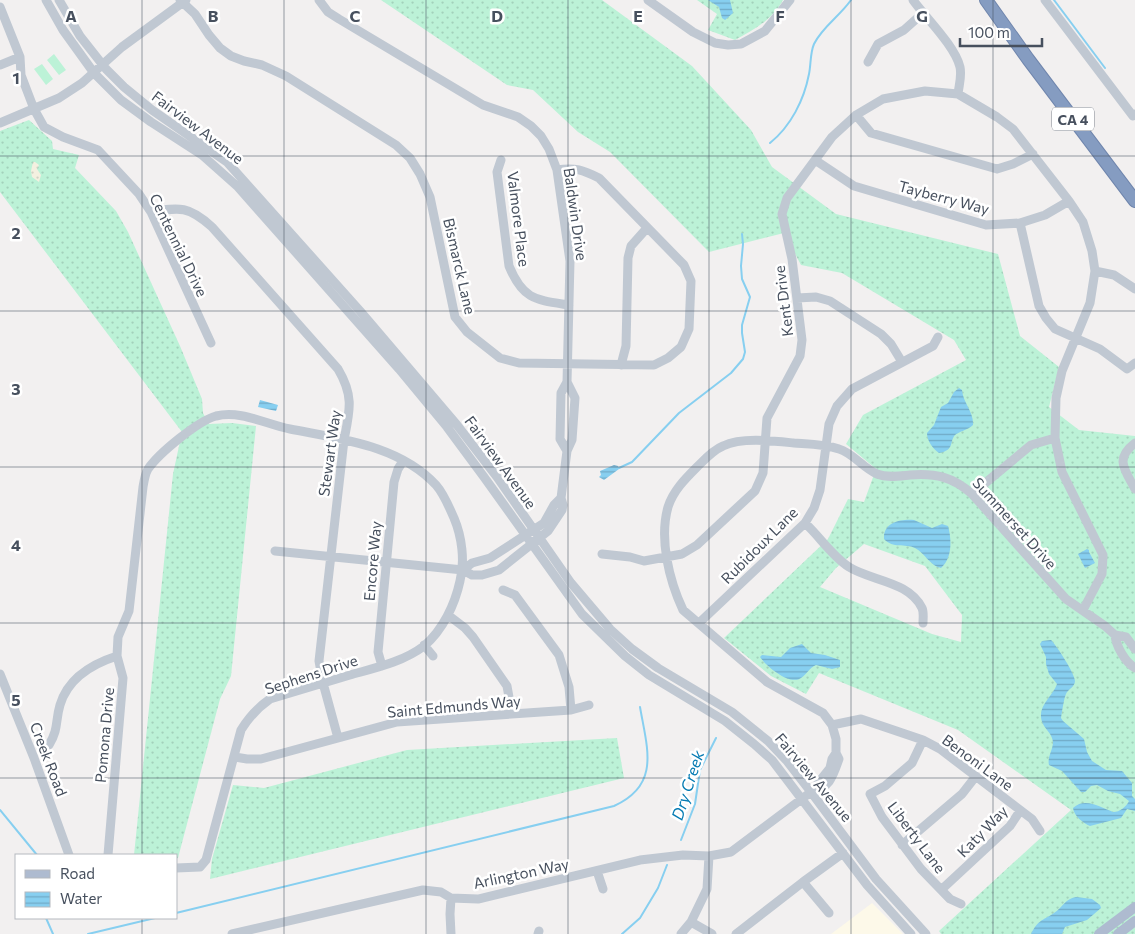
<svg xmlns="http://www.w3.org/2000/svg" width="1135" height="934" viewBox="0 0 1135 934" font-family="Commissioner,sans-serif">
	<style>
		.commercial { fill: #fdf9e9 }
		.grass { fill: url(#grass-dots); fill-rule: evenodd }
		.sand { fill: url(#sand-dots) }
		.garden { fill: #bcf2d7 }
		.water { fill: url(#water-rules) }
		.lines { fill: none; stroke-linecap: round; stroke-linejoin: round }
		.stream { stroke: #87cff0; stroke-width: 2 }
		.highway-casing { stroke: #7086ad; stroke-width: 14 }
		.minor { stroke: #c0c8d2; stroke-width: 9 }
		.major { stroke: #aebbd0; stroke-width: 10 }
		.highway { stroke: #859cc1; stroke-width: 12 }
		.grid { fill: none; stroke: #47505e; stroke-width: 1; stroke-opacity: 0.55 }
		.labels { text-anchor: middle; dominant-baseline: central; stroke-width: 5; stroke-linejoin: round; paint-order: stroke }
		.shield { fill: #fff; stroke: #7e848e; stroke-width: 1 }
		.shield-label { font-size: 14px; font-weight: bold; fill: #47505e }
		.street-label { font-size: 15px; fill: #47505e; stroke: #fff }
		.water-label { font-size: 16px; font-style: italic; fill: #057bb3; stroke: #fff }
		.grid-label { font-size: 16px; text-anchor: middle; font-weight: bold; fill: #47505e; stroke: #fff; stroke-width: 5; stroke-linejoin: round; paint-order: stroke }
	</style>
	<defs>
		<pattern id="grass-dots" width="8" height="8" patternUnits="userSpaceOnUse" patternTransform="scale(1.25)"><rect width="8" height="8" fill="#bcf2d7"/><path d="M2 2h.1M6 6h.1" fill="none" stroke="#a3d1bb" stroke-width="1.8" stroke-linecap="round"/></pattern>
		<pattern id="sand-dots" width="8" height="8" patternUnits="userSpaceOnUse" patternTransform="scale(1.25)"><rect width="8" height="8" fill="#f4f0e0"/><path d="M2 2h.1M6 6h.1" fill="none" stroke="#d3d0c3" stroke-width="1.8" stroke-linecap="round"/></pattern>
		<pattern id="water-rules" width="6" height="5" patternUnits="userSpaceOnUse" patternTransform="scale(1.25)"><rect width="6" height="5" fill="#87cff0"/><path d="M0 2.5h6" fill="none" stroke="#70aac6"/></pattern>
	</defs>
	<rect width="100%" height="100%" fill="#f2f0f0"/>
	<path class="commercial" d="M872 903 903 934H831Z"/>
	<path class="grass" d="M381 0H602L692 66 751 130 772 167 836 214 998 254 1020 336 1059 367 1049 407 1079 430 1135 436V934H941L939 931 1071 810 958 730 819 673 806 694 771 676 724 638 828 539 848 499 864 502 876 469 846 444 863 415 966 360 954 340 842 273 801 265 784 233 709 252 610 152 578 132 533 90 507 85ZM864 544 925 566 962 615 961 642 932 634 820 587 836 568Z
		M697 0H783C773 19 754 30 735 40L708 30 717 14Z
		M29 120 52 141 53 149 79 155 75 168 116 211 128 232 180 346 202 399 203 413 209 424 232 423 256 426 231 676 220 699 178 858 176 859V855H134L173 474 182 432 0 192V131Z
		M617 738 624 778 210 879 212 859 233 785 264 788 407 750Z"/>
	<path class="sand" d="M33 162H35L39 165 37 169 41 175 39 182 32 177 31 171Z"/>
	<path class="garden" d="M54 54 66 70 59 75 47 60Z
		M42 64 53 79 46 85 34 69Z"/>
	<path class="water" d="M708 0H730L733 13 725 20 722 18 719 7Z
		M959 388 962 390C963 403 974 412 973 425 968 430 958 432 955 435 949 442 955 450 939 453 933 449 927 441 927 433L934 425 941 407 948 403 954 392Z
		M260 400 278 405 276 411 258 407Z
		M614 465 618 466 619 469 604 480 599 477 601 475 600 471Z
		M914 520 932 528 942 524 948 526C952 540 952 559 941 568 930 566 925 553 915 548 905 543 893 549 884 539 883 522 901 519 914 520Z
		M1087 549 1089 550V552L1095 563 1085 568 1078 554Z
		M1051 640C1057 646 1075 674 1075 681 1075 687 1068 689 1066 694 1064 698 1062 712 1061 718L1063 721 1084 739 1087 752 1092 761 1106 770 1122 771 1132 783V796L1135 799V811L1127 809 1121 818 1090 826C1083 823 1074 816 1073 808 1085 797 1100 807 1113 812 1120 812 1126 807 1129 801L1120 794 1108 791 1097 785 1091 786 1085 792H1081L1062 771 1049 765C1047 757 1053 750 1053 742 1052 734 1046 730 1043 724 1035 707 1052 698 1057 684L1049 674 1046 664V657L1040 644 1042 641Z
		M802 644 811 653 825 655 840 660V667L832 669 816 665C809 668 807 674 801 678 790 686 766 666 760 657L762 655 781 657 790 648Z
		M1076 897 1092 899 1100 905 1101 908 1087 920 1065 927 1062 934H1031C1038 920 1042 921 1054 913 1063 907 1065 899 1076 897Z"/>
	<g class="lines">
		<path class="stream" d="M1054 0 1105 68
			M770 143C791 126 804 100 809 74 811 65 810 53 814 44 822 27 840 16 851 0
			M619 468 632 462 679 413 731 373 743 359 745 352 742 333V325L750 297 742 279 741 266 743 244 742 234
			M0 810 37 855
			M681 840 695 804 700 770 716 738
			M176 913 614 806C661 785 647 748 640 707
			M46 918 53 934
			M88 934 155 918
			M622 934 640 918 658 888 667 865"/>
		<defs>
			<path id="highway" d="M986 0 1028 59 1135 201"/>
		</defs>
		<use href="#highway" class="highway-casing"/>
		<path class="minor" d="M46 0 63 30 94 73 121 100 151 122 202 155 238 187 399 369 447 427 484 477 582 614 625 656 649 675 725 721 754 744 772 760 867 885 911 934
			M59 0 80 36 106 69 124 87 152 110 227 162 360 311 457 425 497 477 571 583 610 629 632 649 658 668 732 712 768 741 787 761 811 792 876 879 926 934
			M180 0 195 14 209 35 220 48 231 56 244 61 262 65 286 76 396 145 410 158 420 174 430 197 455 317 467 332 500 358 519 363 654 365 668 358 681 347 689 329 691 281 684 265 599 178C583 170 575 167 557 170
			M648 0 693 32 715 43 728 45 741 44 765 31 790 0
			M913 0C926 18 955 46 960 67 962 76 959 85 958 94
			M1045 0 1133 116 1135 114
			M0 7 20 57 21 75 34 109 44 127 63 137 98 150 139 194 151 212 211 343
			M868 62 878 44 904 30 923 13
			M0 65 20 57
			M856 115 871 133 997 169 1013 164 1033 154
			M0 123 59 98 82 83 122 47 186 0
			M501 160 497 172 509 266C523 300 536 300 569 305
			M815 160 854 186 986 225 1020 223 1045 215 1069 201
			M151 212C180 207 189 206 212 227L338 369C354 396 350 410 344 440L319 661 323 683 338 738
			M1020 223 1039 306 1046 318 1055 329 1100 349 1127 369 1135 363
			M1095 271 1114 275 1135 289
			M797 298 816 297 830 301 881 334 891 344 902 362
			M621 365 626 346 628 258 631 246 647 228
			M1135 443C1114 459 1125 470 1135 489
			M567 451 560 439 561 393 567 382
			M972 494 1031 445 1055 438
			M805 523C820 537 832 556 849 567 871 581 909 581 922 608 924 612 923 618 923 623
			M275 551 463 570 472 575H482L499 570 548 531 562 510 563 505 561 498 567 451 572 440 575 398 567 382 570 261 557 170 549 149 541 136 531 126 518 117 483 105 339 19 328 12 319 0
			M602 554 630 557 644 561 682 554 697 545 755 491 763 473 767 418 800 356 802 340 792 259 782 214 787 198 832 137 856 115 883 99 925 91 958 94 997 117 1013 129 1069 201 1083 222 1092 251 1095 271 1090 303 1062 371 1056 398 1055 438 1062 472 1103 555 1102 574 1083 610
			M463 570 472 563 490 558 544 523 554 505 561 498
			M503 590 515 595 559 655 569 687 571 710
			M448 615 465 628 473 637 507 686 512 714
			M699 623 805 523 814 508 820 490 829 424 837 406 852 389 933 346 938 337
			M1115 635C1116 646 1125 662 1135 668
			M424 645 433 656
			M382 666 378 652 394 482 398 469 403 461
			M0 674 34 758 69 855
			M832 725 861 719 923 740 940 749 1032 819 1040 831
			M923 740 912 763 885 786 870 794 882 817 921 869 950 899 961 904
			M49 745C59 728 55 722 60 705 68 678 92 664 117 656
			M235 757 247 759H261L397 722 571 710 589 705
			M811 792C830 788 833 776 839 759L836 753V739L832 725 823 713 767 682 683 610C669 580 659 539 668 507 673 491 685 479 697 467 704 460 713 450 723 446 742 437 774 441 794 443 809 444 825 444 839 449 853 453 863 468 877 474 887 478 899 476 910 475 936 473 953 477 972 494L1066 599 1105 626 1115 635 1126 637 1135 649
			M902 845 962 794 976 776
			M108 855 123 678 117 656 118 637 129 611 143 487C144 481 145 474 148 469 159 453 198 421 216 416 241 410 265 424 290 429 340 439 399 445 436 485 444 494 449 507 454 518 462 537 465 561 460 581 455 604 443 630 424 646 403 662 375 668 350 675 324 683 297 691 270 699 257 708 249 717 241 730L206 860 200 867 176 868
			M597 871 603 889
			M803 882 829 913
			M941 890 1010 826 1020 811
			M451 898 450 914 451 934
			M691 922 712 934
			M232 934 423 890 441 892 451 898 478 899 640 860 683 855 709 856 731 852 811 792 830 768 832 759 836 753
			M538 934 539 931
			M681 934 691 922 707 889 709 856
			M736 934 803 882 843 853"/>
		<path class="major" d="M1099 934 1135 907
			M1118 934 1135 921"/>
		<use href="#highway" class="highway"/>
	</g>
	<path class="grid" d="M142 0V855M284 0V934M426 0V934M568 0V934M709 0V934M851 0V934M993 0V934M0 156H1135M0 311H1135M0 467H1135M0 623H1135M0 778H1135M142 918V934"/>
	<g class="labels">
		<rect class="shield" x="1052" y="107.5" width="42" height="23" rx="4"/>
		<g class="shield-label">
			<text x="1073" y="119">CA 4</text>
		</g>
		<g class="street-label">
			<text transform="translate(198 127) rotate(37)">Fairview Avenue</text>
			<text transform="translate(944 197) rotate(15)">Tayberry Way</text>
			<text transform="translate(576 214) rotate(82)">Baldwin Drive</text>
			<text transform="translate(519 219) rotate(83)">Valmore Place</text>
			<text transform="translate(179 245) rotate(64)">Centennial Drive</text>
			<text transform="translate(460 266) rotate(77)">Bismarck Lane</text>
			<text transform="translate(783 301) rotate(-97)">Kent Drive</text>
			<text transform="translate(329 453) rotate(-82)">Stewart Way</text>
			<text transform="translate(501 462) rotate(54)">Fairview Avenue</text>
			<text transform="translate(1015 523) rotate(48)">Summerset Drive</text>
			<text transform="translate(759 545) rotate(-45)">Rubidoux Lane</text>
			<text transform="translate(372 561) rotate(-85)">Encore Way</text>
			<text transform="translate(311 674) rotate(-18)">Sephens Drive</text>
			<text transform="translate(454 706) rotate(-5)">Saint Edmunds Way</text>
			<text transform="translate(104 735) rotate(-85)">Pomona Drive</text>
			<text transform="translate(49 759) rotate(69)">Creek Road</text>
			<text transform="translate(978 762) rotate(36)">Benoni Lane</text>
			<text transform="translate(814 777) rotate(50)">Fairview Avenue</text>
			<text transform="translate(982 831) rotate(-46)">Katy Way</text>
			<text transform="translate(917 837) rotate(53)">Liberty Lane</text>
			<text transform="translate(521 873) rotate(-12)">Arlington Way</text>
		</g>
		<g class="water-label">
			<text transform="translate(687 785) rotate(-72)">Dry Creek</text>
		</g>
	</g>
	<g class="grid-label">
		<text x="71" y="22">A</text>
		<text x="213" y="22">B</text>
		<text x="355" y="22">C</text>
		<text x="497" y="22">D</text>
		<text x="638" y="22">E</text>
		<text x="780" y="22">F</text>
		<text x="922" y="22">G</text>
		<text x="16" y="84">1</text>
		<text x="16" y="239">2</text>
		<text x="16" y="395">3</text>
		<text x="16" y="551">4</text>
		<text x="16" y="706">5</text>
	</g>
	<rect x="15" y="854" width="162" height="65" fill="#ffffff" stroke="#b5b9bf"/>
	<rect x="25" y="870" width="25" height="8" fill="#aebbd0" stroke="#b5b9bf"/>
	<text x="60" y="879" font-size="15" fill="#47505e">Road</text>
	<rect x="25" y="892" width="25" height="15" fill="url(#water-rules)" stroke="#b5b9bf"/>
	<text x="60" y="904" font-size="15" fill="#47505e">Water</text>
	<path d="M960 38v8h82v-8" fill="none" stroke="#47505e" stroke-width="2.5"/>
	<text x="968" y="38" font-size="15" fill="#47505e" stroke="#ffffff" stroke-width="4" paint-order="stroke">100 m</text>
</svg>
